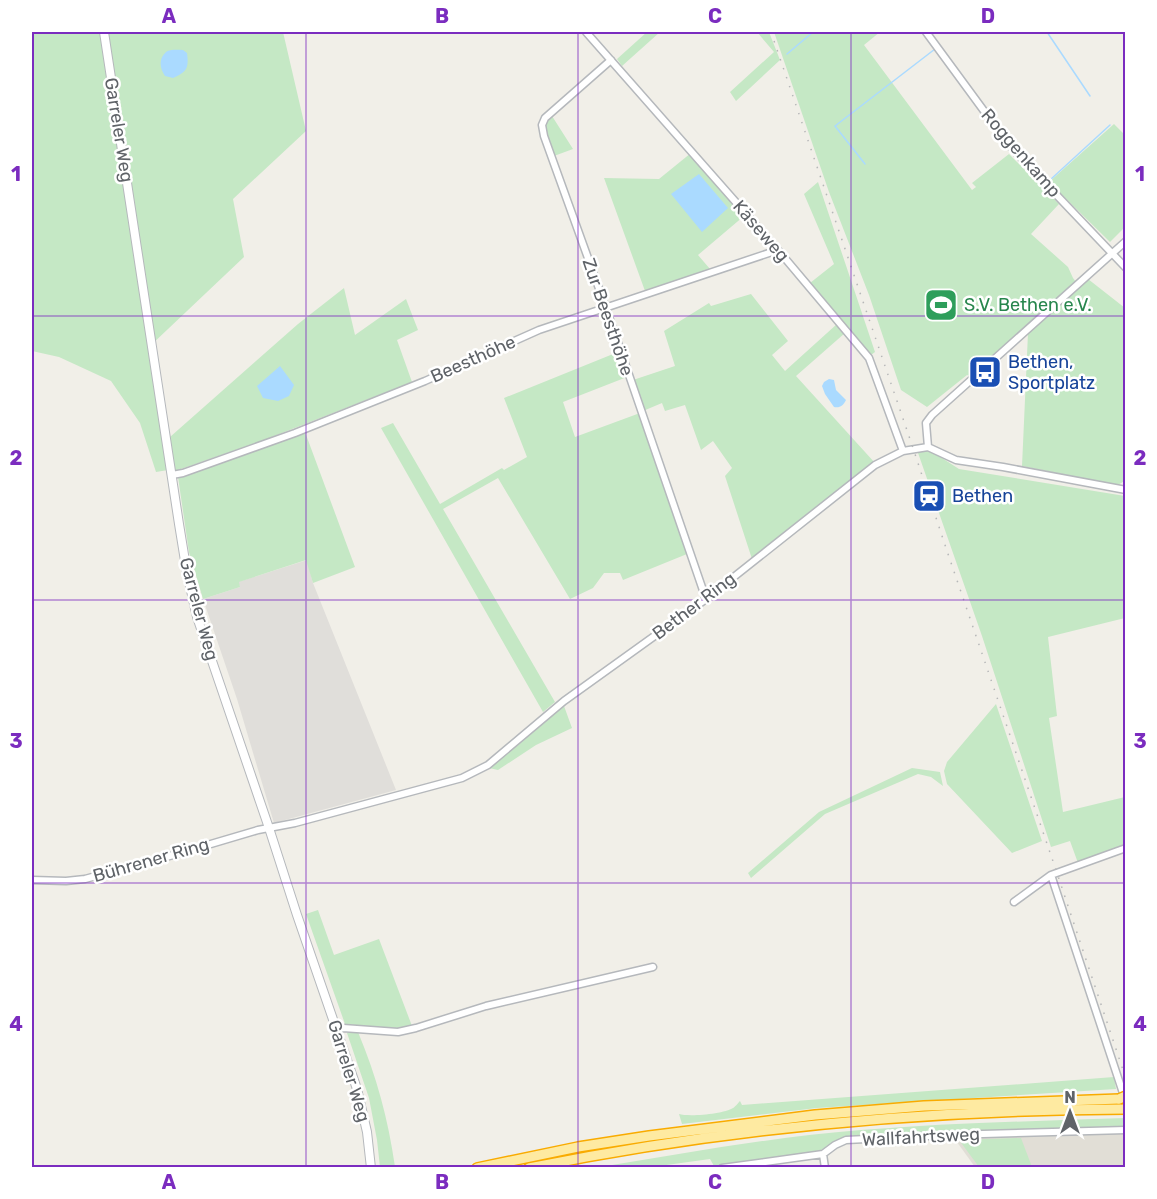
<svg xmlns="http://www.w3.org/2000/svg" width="1157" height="1199" viewBox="0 0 1157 1199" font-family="Rubik,sans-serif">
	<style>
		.industrial { fill: #e0deda }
		.education { fill: #e1ded6 }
		.green { fill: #c5e8c5 }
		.water { fill: #aadaff }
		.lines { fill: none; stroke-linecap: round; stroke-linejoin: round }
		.stream { stroke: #aadaff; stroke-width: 1.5 }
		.minor-casing { stroke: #b5b8bc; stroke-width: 9 }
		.tertiary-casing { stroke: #b5b8bc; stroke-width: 10 }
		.trunk-casing { stroke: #f9ab00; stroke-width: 12 }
		.minor { stroke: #fff; stroke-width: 6 }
		.tertiary { stroke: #fff; stroke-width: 8 }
		.trunk { stroke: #feeaa1; stroke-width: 9 }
		.rail { stroke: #b6b7b8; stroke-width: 1.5; stroke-dasharray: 1.5 8; stroke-linecap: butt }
		.trunk-bridge-casing { stroke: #f9ab00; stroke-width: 12; stroke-linecap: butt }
		.trunk-bridge { stroke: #feeaa1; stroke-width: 9 }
		.grid { fill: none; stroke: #7b2cbf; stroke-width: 1.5; stroke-opacity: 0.55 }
		.labels { text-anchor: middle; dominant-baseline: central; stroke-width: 5; stroke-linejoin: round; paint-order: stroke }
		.street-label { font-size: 18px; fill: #5f6368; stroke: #fff }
		.leisure-label { font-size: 18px; fill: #27864d; stroke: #fff; text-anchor: start }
		.transit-label { font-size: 18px; fill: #164399; stroke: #fff; text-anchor: start }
		.neatline { fill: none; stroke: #7b2cbf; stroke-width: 2 }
		.grid-label { font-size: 20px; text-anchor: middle; font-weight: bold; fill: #7b2cbf }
	</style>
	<rect width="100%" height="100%" fill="#f1efe8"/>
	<path class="industrial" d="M307 560 313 583 396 790 274 823 237 699 203 599 240 587 238 582Z"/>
	<path class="education" d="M1125 1132V1167H975L954 1138Z"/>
	<path class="green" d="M32 32H283L306 131 233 199 244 257 149 347 168 470 156 472 140 423 111 381 59 357 32 351Z
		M647 32H660L622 66 617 59Z
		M757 32H769L780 60 736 101 730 92 774 52Z
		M774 32H880L864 45 972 190 976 187 972 183 1009 154 1059 204 1031 234 1068 267 1073 278 1076 282 970 376 967 375 927 407 901 390 869 295 829 192Z
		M552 116 573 149 554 156 545 125Z
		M1114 124 1125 135 1126 226 1110 242 1049 182Z
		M691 153 744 216 698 255 710 269 645 291 604 178 659 179Z
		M818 182 875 352 871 355 810 283 834 264 804 194Z
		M1088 279 1125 308 1126 480 1118 485 1022 466 1028 333Z
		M344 288 355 335 406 299 418 330 397 340 412 382 259 442 175 471 170 437 298 324Z
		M751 294 788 341 772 355 785 371 837 324 845 333 796 376 875 463 752 559 725 476 732 468 713 441 701 450 685 405 665 411 662 403 643 411 633 380 675 366 664 331 709 303 711 306Z
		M618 352 627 377 563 402 575 437 640 413 687 554 623 580 620 573H604L593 588 570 599 498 478 443 509 555 702 543 712 381 428 393 423 440 504 502 468 504 470 527 457 504 398Z
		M305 432 355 567 313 583 306 560 239 582 240 587 203 599 189 552 178 477Z
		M928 449 959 469 1125 496V618L1048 637 1057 716 1049 718 1063 812 1125 797V844L1078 863 1070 841 1051 847 982 636 917 450Z
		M996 704 1042 841 1012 853 947 784 944 771 947 762Z
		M564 706 572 728 536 745 498 770 489 768 517 746Z
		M912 768 940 772 943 786 931 777 918 774 825 814 751 878 748 873 819 812Z
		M318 910 334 955 379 939 412 1026 397 1029 345 1024 306 914Z
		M358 1032C377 1078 388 1118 395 1167H380L377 1140 369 1098 347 1033Z
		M1114 1077 1116 1089 817 1108 682 1124 679 1114C689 1117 724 1114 733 1108 734 1108 739 1102 740 1101L742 1105Z
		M1125 1118V1127L945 1132 840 1139 816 1153 714 1166 710 1159 652 1167 594 1168C682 1154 771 1137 861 1130 949 1123 1037 1121 1125 1118Z
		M1021 1138 1032 1167H979L959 1140Z"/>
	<path class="water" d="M183 50 187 53C189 68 187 72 173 78L165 76C160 69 158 59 166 52 170 49 178 50 183 50Z
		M699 174 728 208 702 232 671 194Z
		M280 366 294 385 289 396 278 401 263 398 257 386Z
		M829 379 834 380 836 390 846 400C843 406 840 408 834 407L825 394 822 386 824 382Z"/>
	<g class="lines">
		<path class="stream" d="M1047 32 1090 96
			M787 54 813 32
			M865 164 835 126 935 49
			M1050 180 1110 125"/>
		<defs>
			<path id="minor" d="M586 32 778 250 869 358 903 451
				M926 32 1009 145 1126 268
				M611 60 545 118 542 125 544 136 606 308 706 599
				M928 447 926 423 932 415 1126 241
				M172 475 183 473 295 433 425 381 539 330 778 250
				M1051 875 1126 1102
				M32 880 66 881 85 879 177 854 258 830 295 823 462 778 488 765 564 701 706 599 875 465 903 451 928 447 956 460 1003 467 1126 490
				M1014 902 1051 875 1126 848
				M337 1029 343 1028 398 1032 416 1028 486 1006 653 967
				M823 1154 825 1168
				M722 1168 823 1154 835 1145 846 1140 948 1135 1126 1130"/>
			<path id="tertiary" d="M104 32 179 524 187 573 197 617 269 828 297 915 357 1089 367 1132 371 1168"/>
			<path id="trunk" d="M477 1168 578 1147 649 1136 815 1115 924 1106 1119 1099
				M529 1168C725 1128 926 1110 1126 1109"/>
		</defs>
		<use href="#minor" class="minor-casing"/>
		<use href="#tertiary" class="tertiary-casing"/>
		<use href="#trunk" class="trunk-casing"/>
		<use href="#minor" class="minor"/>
		<use href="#tertiary" class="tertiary"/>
		<use href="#trunk" class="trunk"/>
		<path class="rail" d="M771 32 913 448 947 551 1057 873 1126 1079"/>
		<defs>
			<path id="trunk-bridge" d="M1119 1099 1126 1096"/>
		</defs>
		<use href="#trunk-bridge" class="trunk-bridge-casing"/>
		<use href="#trunk-bridge" class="trunk-bridge"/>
	</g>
	<path class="grid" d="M306 32V1168M578 32V1168M851 32V1168M32 316H1126M32 600H1126M32 883H1126"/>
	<defs>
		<symbol id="stadium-square" viewBox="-11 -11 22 22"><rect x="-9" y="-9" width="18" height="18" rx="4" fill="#2e9e5b" stroke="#fff"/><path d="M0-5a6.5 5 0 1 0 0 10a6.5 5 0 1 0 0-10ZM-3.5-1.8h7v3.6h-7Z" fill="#fff"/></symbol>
		<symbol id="bus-square" viewBox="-11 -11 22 22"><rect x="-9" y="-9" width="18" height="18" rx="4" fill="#1a4fb4" stroke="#fff"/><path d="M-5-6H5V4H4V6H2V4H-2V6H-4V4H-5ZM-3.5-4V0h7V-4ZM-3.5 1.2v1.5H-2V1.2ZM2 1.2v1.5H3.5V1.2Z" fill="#fff"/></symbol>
		<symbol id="station-square" viewBox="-11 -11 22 22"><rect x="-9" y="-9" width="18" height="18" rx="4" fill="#1a4fb4" stroke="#fff"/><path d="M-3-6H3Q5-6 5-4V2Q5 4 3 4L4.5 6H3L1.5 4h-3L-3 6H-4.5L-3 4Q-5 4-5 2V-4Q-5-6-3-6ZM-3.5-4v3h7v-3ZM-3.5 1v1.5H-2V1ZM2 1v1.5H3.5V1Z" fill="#fff"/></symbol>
	</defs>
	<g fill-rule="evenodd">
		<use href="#stadium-square" x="922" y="286" width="38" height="38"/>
		<use href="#bus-square" x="966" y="353" width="38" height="38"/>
		<use href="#station-square" x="910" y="477" width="38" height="38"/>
	</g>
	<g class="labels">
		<g class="street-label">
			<text transform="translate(119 130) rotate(81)">Garreler Weg</text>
			<text transform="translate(1021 153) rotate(49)">Roggenkamp</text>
			<text transform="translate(761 231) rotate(49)">Käseweg</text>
			<text transform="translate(608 317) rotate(71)">Zur Beesthöhe</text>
			<text transform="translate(473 359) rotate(-24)">Beesthöhe</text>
			<text transform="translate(694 606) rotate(-37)">Bether Ring</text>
			<text transform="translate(199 609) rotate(75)">Garreler Weg</text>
			<text transform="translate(151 860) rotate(-16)">Bührener Ring</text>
			<text transform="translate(349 1071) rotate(73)">Garreler Weg</text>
			<text transform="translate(921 1137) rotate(-3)">Wallfahrtsweg</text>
		</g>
		<g class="leisure-label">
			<text x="964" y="305">S.V. Bethen e.V.</text>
		</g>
		<g class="transit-label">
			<text x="1008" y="362">Bethen,<tspan x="1008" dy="21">Sportplatz</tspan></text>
			<text x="952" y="496">Bethen</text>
		</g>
	</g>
	<rect width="1157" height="1199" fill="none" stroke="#ffffff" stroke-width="66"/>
	<g transform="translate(1070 1112)" stroke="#ffffff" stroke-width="4.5" paint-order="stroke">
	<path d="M0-4.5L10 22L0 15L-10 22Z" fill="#5f6368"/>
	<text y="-9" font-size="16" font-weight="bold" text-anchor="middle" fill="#5f6368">N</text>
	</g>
	<rect x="33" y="33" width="1091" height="1133" class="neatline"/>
	<g class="grid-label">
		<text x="169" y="23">A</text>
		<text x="442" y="23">B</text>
		<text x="715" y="23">C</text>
		<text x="988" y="23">D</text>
		<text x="16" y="181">1</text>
		<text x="1140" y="181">1</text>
		<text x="16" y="465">2</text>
		<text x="1140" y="465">2</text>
		<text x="16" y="748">3</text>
		<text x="1140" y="748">3</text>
		<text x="16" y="1031">4</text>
		<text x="1140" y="1031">4</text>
		<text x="169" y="1189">A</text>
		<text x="442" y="1189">B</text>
		<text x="715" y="1189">C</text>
		<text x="988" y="1189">D</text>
	</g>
</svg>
